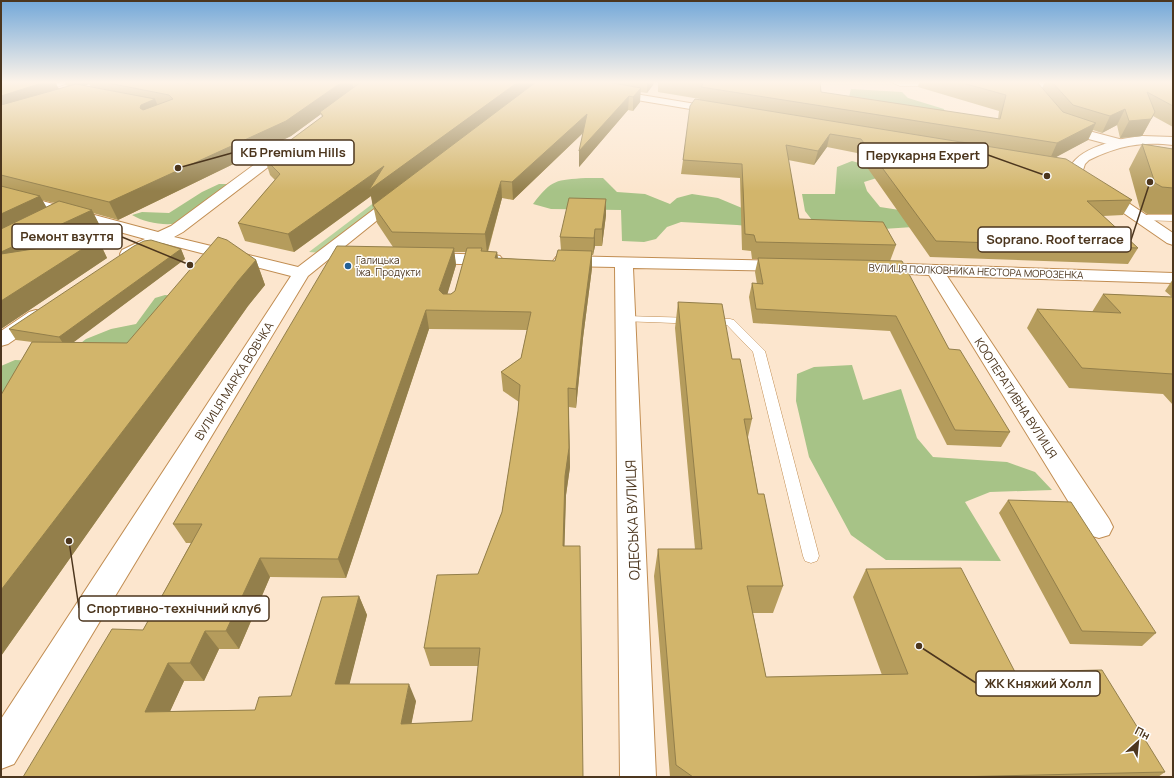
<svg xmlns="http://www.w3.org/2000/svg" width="1174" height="778" viewBox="0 0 1174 778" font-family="Manrope,sans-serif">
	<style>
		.green { fill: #b9d29d }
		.forest { fill: #a7c387 }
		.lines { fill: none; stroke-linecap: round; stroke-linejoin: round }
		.lane-casing { stroke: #c18d52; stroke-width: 1 }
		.street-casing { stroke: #c18d52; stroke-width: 2 }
		.secondary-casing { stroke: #c18d52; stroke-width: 2 }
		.lane { fill: #fff; fill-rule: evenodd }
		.street { fill: #fff; fill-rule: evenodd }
		.secondary { fill: #fff; fill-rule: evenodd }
		.wall { fill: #b59c5c; fill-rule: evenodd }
		.shaded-wall { fill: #937f4b }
		.building { fill: #d2b56b; stroke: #937f4b; fill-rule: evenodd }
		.poi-dot { fill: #226096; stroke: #fff; stroke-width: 1.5 }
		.labels { text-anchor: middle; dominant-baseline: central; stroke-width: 3; stroke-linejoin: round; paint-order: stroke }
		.far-poi-label { font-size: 10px; fill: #4c361e; stroke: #fff; text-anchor: start }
		.far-street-label { font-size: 10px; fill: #4c361e; stroke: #fff }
		.street-label { font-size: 12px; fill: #4c361e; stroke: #fff }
		.near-street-label { font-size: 14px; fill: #4c361e; stroke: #fff }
		.leader { fill: none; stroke: #4c361e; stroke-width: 1.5 }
		.callout-dot { fill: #4c361e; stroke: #fff; stroke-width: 1.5 }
		.callout { fill: #fff; stroke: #4c361e; stroke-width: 1.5 }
		.callout-label { font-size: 13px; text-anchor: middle; font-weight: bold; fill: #4c361e }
	</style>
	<rect width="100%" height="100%" fill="#fce6ce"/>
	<path class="green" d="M529 85 322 253 309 252Z"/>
	<path class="forest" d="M851 89 902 92 908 98 944 109 946 119 847 105Z
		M852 161 873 167 880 177 864 182 867 191 880 207 919 213 913 227 883 229 815 224 805 211 802 194H835L837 167Z
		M586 178H603L617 192 645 194 670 204 677 198 692 194 718 198 742 208 813 232 737 225 681 222 667 227 656 239 644 242 622 241 621 210 551 209 533 204C552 179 556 180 586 178Z
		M219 184H228C221 190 186 221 180 223 165 226 145 223 132 215L142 212 169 213 202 192Z
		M165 295 185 297 188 303 1 429V366L15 360 39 361 68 353 86 339 111 329 136 324 155 298Z
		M852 365 863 400 901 389 917 438 933 457 1007 462 1035 472 1052 490 990 492 965 502 1001 561 886 560 851 535 809 457 796 401 797 374 814 367Z"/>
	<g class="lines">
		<defs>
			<path id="lane" d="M60 82H71L52 89 49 87Z
				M891 82H936L938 84 935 86H900Z
				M1140 215H1173V221L1137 220 1135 218 1137 216Z
				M625 316 730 319 734 320 765 351 819 556 817 561 811 563 805 561 803 556 753 352 727 325 621 321 619 319 621 317Z"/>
			<path id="street" d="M1040 82H1053L1038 92 1065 122 1085 130 1123 140 1125 143 1123 146 1119 147 1077 136 1057 128 1027 91Z
				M289 141 293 142 295 145 293 148 183 232 174 237 298 267 394 194 399 193 404 194 406 197 308 276 14 764 1 769V719L291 276 162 243C150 249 135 261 122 258L120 254 122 250 145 239 1 199V190L158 232 171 226 285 142Z
				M426 253 494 255 500 256 503 260 500 264 494 265 426 263 420 262 418 258 420 254Z
				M562 256 786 261 792 262 795 266 792 270 786 271 633 268 656 777H620L615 267 562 266 556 265 553 261 556 257Z
				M876 263 1173 273V283L947 276 1109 519 1113 527 1109 535 1099 538 1089 535 929 275 870 272 867 268 870 264Z
				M36 310 43 312 46 316 43 320 8 344 1 346V331L29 312Z"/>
			<path id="secondary" d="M611 90 720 108 724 109 726 111 724 113 720 114 607 95 606 93Z
				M1142 136 1173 137V145C1142 141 1117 146 1089 160L1085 164 1083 170 1090 177 1173 233V245L1167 243 1080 183 1069 171C1074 148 1121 138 1142 136Z"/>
		</defs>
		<use href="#lane" class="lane-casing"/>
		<use href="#street" class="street-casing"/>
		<use href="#secondary" class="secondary-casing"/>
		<use href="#lane" class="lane"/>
		<use href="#street" class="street"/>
		<use href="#secondary" class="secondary"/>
	</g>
	<path class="wall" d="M1 82H55L59 89 68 86 66 85 65 82H654L653 85 647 93 640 92V102L633 111 628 110 579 167 583 133 513 200 502 198 488 252H497L498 258 555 261 561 250 560 237 606 199V215L602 246H595L593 255H592V268L583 338 576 408 569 407 570 467 566 495 564 546 583 777H23L143 630 191 543H186L173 524 393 247 377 223 371 196 294 252 245 241 238 223 275 180 270 175 265 159 322 117 321 114 291 136 118 220 93 213 101 228 68 244 98 239 107 258 1 329ZM89 84 91 87 85 86ZM42 200 50 202 55 203 46 207ZM454 252H466L455 291 451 294H447L456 265ZM429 329 527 330 521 358 501 372 503 391 519 402 518 411 502 512 478 574 424 648 430 666H478L472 721 411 724 416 701 349 684 367 615 359 596 291 696 255 710 170 711 184 681H204L219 649H239L270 577 346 578Z
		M658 82H820L821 92 998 119 999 111 918 87 919 82H1037L1042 88 1045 82H1173V127L1153 116 1142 136 1120 138 1117 125 1102 133 1093 130 1088 140 1055 157 1132 200 1123 215 1103 216 1138 248 1128 264 930 257 857 153 827 147 814 165 788 160 799 219 896 245 890 261 949 349 1010 432 1001 447 947 445 890 331 753 323 749 297 752 283 757 284 755 272 758 259H752L751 251 742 250 740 178 681 174 683 160 700 99 658 92Z
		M1142 144 1173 149V214H1147L1140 209 1129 169Z
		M181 249 185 259 73 342 127 343 256 260 265 285 248 306 1 656V395L32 342 16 340 9 329Z
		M1173 279V405L1163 394 1069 388 1027 328 1037 309 1092 312 1103 294 1172 297 1165 291Z
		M678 302 732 359 752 419 748 437 758 494 783 586 773 613H753L766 677 882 675 853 597 866 569 1015 672 1165 772 1158 777H670L654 576 658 549H695L675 328Z
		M1008 500 1156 633 1142 646 1070 644 999 513Z"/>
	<path class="shaded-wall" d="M45 82H55L61 93 1 112V96Z
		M74 82H89V84L77 88Z
		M342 82H352L354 90 320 112 321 114 291 136 118 220 109 202Z
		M518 82H537L373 205V208L371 196 294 252 288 234 384 166Z
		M647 82H654L653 85 647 93Z
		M641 88 640 102 633 111V97Z
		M629 96 628 110 579 167V151Z
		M155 99 161 113 146 122 140 108 141 105Z
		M1125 109 1117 125 1102 133 1110 116Z
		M1155 112 1142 136 1120 138 1129 121Z
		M587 114V129L513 200 512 182Z
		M1096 123 1088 140 1049 161 1057 143Z
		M830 134 827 147 814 165 818 151Z
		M501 181 502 198 487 253 485 234Z
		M40 196 50 213 1 237V214Z
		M606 199V215L602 246V229Z
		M92 210 101 228 7 274 1 265V252Z
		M595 229V246L593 255 594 238Z
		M98 239 107 258 1 329V301Z
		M454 248 456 265 443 309 439 290Z
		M181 249 185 259 66 348 59 337Z
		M592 251V268L583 338 576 408V389L583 319Z
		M497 252 499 269 495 258Z
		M256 260 265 285 248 306 1 656V590L238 281Z
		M426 310 429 329 346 578 338 559Z
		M568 388 570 467 566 495 564 565 563 546Z
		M260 558 270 577 239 649 226 631Z
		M359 596 367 615 345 702 335 684Z
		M205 631 219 649 204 681 190 663Z
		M168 663 184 681 162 729 145 712Z
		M409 684 416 701 408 741 401 724Z"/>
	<path class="building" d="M1 82H45L1 96Z
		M103 82H183L189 84 192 82H342L286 121 109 202 1 175V105L76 84 155 99 141 105 140 108 143 110 173 99 169 95Z
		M518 82 369 190 384 166 288 234 238 223 280 174 265 159 323 116 320 112 361 82Z
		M536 82H608L641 88 633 97 629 96 579 151 587 114 512 182 501 181 485 234 392 232 373 205Z
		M696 82H820L821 92 1000 119 1006 95 959 82H1037L1063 112 1096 123 1057 143 701 87 703 84Z
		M1052 82H1173V106L1147 92 1155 112 1151 119 1129 121 1125 109 1110 116 1073 105Z
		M695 99 1066 159 1132 200 1087 201 1138 248 936 241 861 139 830 134 818 151 786 145 799 219 883 222 896 245 756 242 754 235 745 234 742 164 683 160 690 106Z
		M1142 144 1173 149V188L1162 187 1155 183Z
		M1 186 40 196 1 214Z
		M569 198 606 199 602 229H595L594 238 560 237Z
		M59 201 92 210 1 252V229Z
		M218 237 227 240 256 260 238 281 1 590V395L32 342 127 343Z
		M98 239 1 301V254Z
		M151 240 181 249 59 337 9 329 134 246 144 241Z
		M337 246 454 248 439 290 443 294H451L455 291 467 248H482L481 251 497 252 495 258 555 261 558 250 592 251 583 319 576 389 568 388 569 448 565 476 563 546H580L583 777H23L112 629 143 630 202 524H173ZM426 310 531 312 521 358 501 372 520 385 518 411 502 512 478 574 437 575 424 648H480L472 721 401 724 409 684H335L359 596 322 597 291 696 259 697 255 710 145 712 168 663H190L205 631H226L260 558 338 559Z
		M758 258 902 261 949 349 960 350 1010 432 955 430 896 316 756 309 752 283 763 284Z
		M1103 294 1173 297V374L1082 368 1037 309 1121 313Z
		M678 302 722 304 732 359H740L752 419H744L758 494H764L783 586H747L766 677 908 674 866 569 961 568 1015 672 1102 670 1165 772 953 777H693L676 765 658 549H702Z
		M1008 500 1071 502 1156 633 1082 631Z"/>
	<linearGradient id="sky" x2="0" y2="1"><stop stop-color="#73a8d9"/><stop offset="0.43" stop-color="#fef4e9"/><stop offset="1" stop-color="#fef4e9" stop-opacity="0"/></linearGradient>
	<rect width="1174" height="191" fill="url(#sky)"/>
	<circle class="poi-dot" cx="348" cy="266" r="4"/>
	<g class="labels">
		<g class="far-poi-label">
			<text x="356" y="260">Галицька<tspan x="356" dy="12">Їжа. Продукти</tspan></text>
		</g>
		<g class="far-street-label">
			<text transform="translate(976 271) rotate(2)">ВУЛИЦЯ ПОЛКОВНИКА НЕСТОРА МОРОЗЕНКА</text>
		</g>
		<g class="street-label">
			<text transform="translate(234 381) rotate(-58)">ВУЛИЦЯ МАРКА ВОВЧКА</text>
			<text transform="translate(1016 398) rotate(57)">КООПЕРАТИВНА ВУЛИЦЯ</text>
		</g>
		<g class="near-street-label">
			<text transform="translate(632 520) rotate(-92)">ОДЕСЬКА ВУЛИЦЯ</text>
		</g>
	</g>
	<path class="leader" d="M178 168L232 153M1047 176L988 155M190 265L122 237M1150 182L1131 240M69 541L79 608M919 646L976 683"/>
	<g class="callout-dot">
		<circle cx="178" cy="168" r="4"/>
		<circle cx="1047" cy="176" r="4"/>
		<circle cx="190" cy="265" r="4"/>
		<circle cx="1150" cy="182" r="4"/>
		<circle cx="69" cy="541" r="4"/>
		<circle cx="919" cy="646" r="4"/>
	</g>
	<g class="callout">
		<rect x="232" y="140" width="122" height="25" rx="4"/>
		<rect x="858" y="143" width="130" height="25" rx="4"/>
		<rect x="12" y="224" width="110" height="25" rx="4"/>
		<rect x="978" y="227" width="153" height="25" rx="4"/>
		<rect x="79" y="596" width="190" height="25" rx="4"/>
		<rect x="976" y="671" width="124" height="25" rx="4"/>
	</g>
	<g class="callout-label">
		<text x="293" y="157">КБ Premium Hills</text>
		<text x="923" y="160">Перукарня Expert</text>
		<text x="67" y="241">Ремонт взуття</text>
		<text x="1055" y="244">Soprano. Roof terrace</text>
		<text x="174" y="613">Спортивно-технічний клуб</text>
		<text x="1038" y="688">ЖК Княжий Холл</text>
	</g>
	<rect width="1174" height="778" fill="none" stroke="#4c361e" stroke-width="4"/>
	<g transform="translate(1138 742) rotate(27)" stroke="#ffffff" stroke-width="3" paint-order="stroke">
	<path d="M0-3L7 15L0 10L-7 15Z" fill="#4c361e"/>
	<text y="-6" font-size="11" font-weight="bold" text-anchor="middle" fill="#4c361e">Пн</text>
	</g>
</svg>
